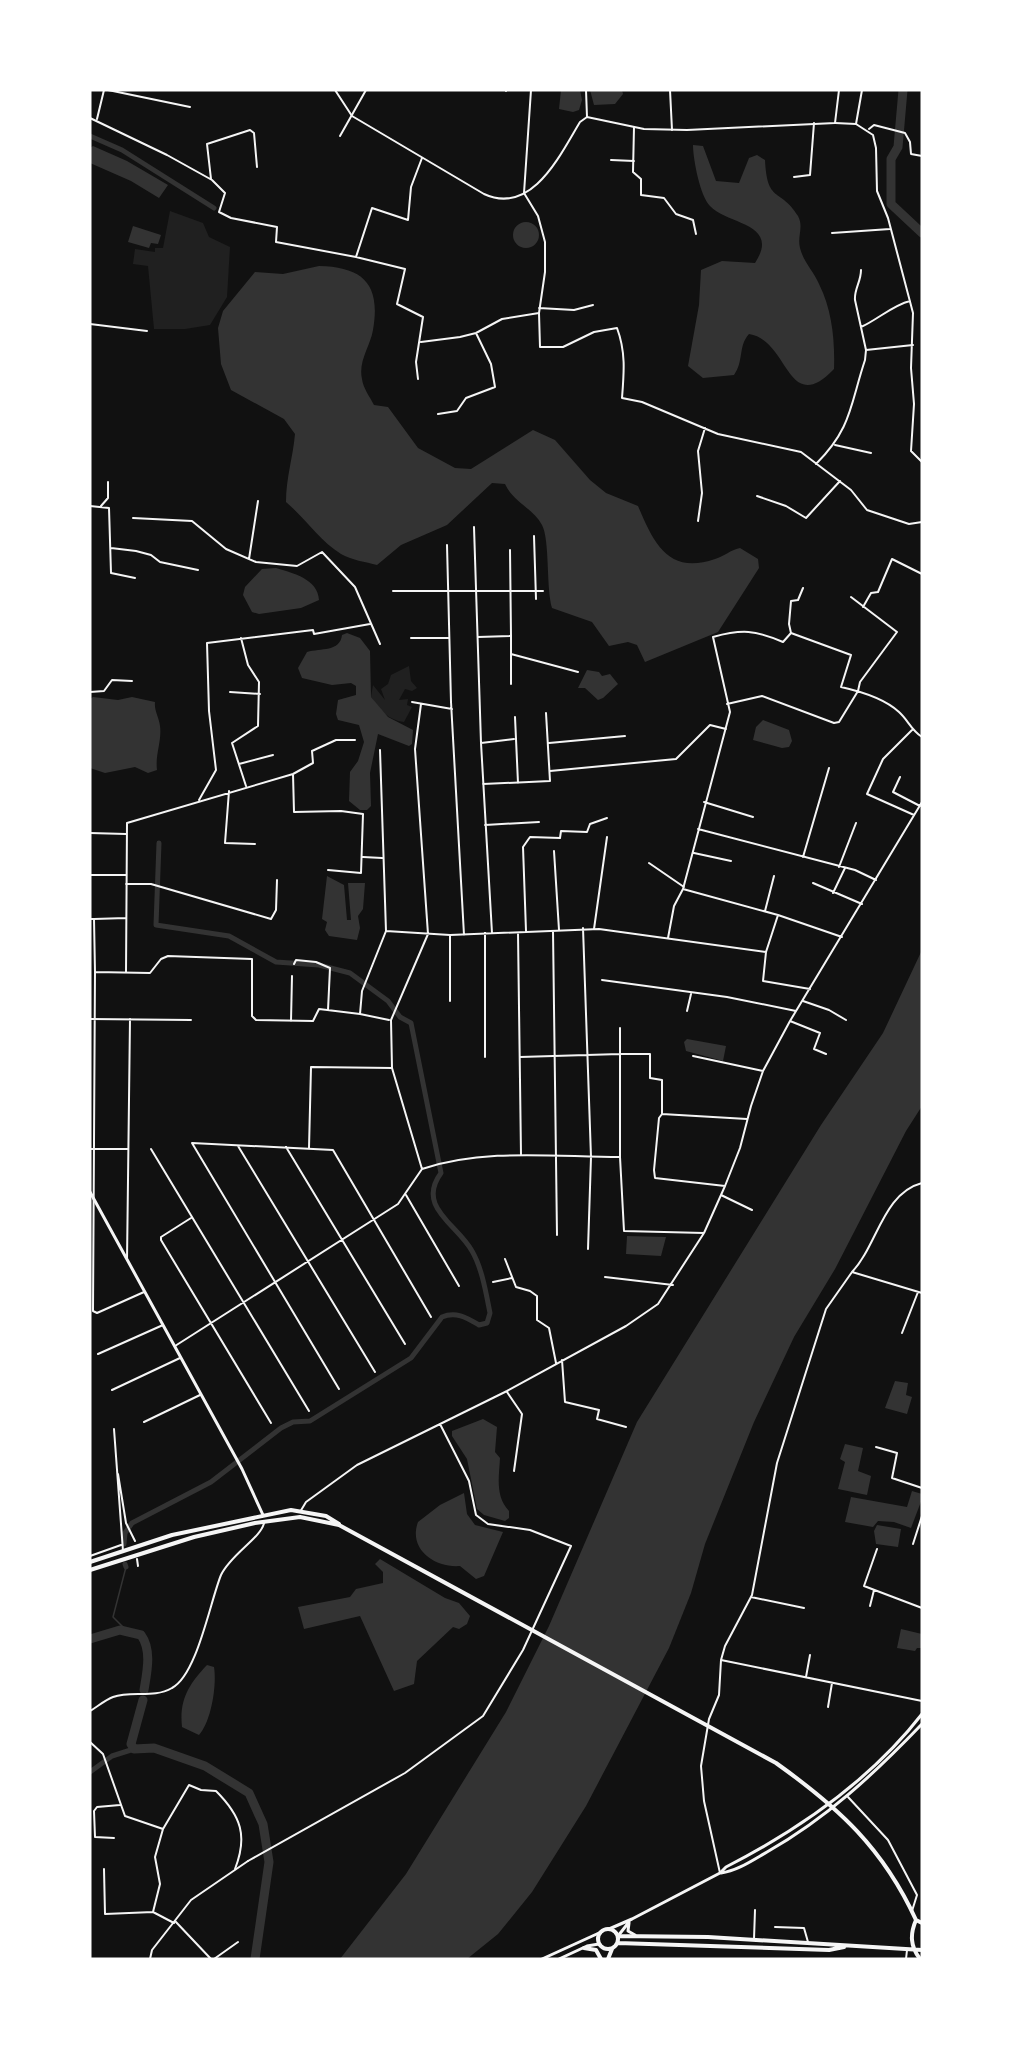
<svg xmlns="http://www.w3.org/2000/svg" width="1012" height="2049" viewBox="0 0 1012 2049" font-family="'DM Sans',sans-serif">
	<style>
		.green { fill: #202020 }
		.water { fill: #333 }
		.lines { fill: none; stroke-linecap: round; stroke-linejoin: round }
		.stream { stroke: #333; stroke-width: 1.5 }
		.canal { stroke: #333; stroke-width: 5 }
		.river { stroke: #333; stroke-width: 9 }
		.minor { stroke: #f5f5f5; stroke-width: 2 }
		.tertiary { stroke: #f5f5f5; stroke-width: 2 }
		.primary { stroke: #f5f5f5; stroke-width: 3 }
		.trunk { stroke: #f5f5f5; stroke-width: 4 }
	</style>
	<rect width="100%" height="100%" fill="#111"/>
	<path class="green" d="M170 211 203 223 209 237 230 247 227 297 210 325 185 329H154L148 266 133 264 135 249 155 252V248H163Z
		M409 666 411 681 417 688 412 691 405 689 399 700 408 699 407 705 412 707 404 722C388 720 380 710 371 697L373 685 385 700 381 689 388 684 391 675Z"/>
	<path class="water" d="M561 90H580L582 100 579 110 573 112 559 109Z
		M590 90H622L623 94 615 104 594 105Z
		M693 145 703 146 716 181 739 183 749 158 757 155 765 160C767 204 780 187 798 216 804 227 797 236 800 248 803 261 814 272 819 284 832 310 835 340 834 369 787 418 789 340 749 334 738 346 744 361 734 375L703 378 688 366 699 305 701 270 722 261 755 263C781 223 728 225 710 206 700 196 693 159 693 145Z
		M93 146 127 161 168 185 159 198 131 181 90 163V148Z
		M513 235a13 13 0 1 1 26 0a13 13 0 1 1-26 0Z
		M133 226 161 235 158 244 151 243 149 248 128 242Z
		M319 266C363 267 381 284 373 330 370 347 358 361 362 379 363 388 370 397 374 405L388 407 418 448 455 468 471 469 533 430 555 440 590 480 606 493 638 506C654 544 669 575 715 559 725 556 730 550 740 548L758 559 759 568 718 632 645 662 637 645 628 642 609 646 592 622 552 608C546 588 550 540 542 525 533 508 513 502 505 484L492 483 447 525 401 545 377 565C366 562 351 560 341 554 320 541 305 518 286 502 286 478 293 457 295 434L284 419 231 390 221 364 218 328 223 311 255 272 283 274Z
		M276 568C293 573 318 579 319 600L301 608 259 614 252 612 243 595 245 587 262 569Z
		M347 633 360 638 370 651 371 697 388 717 413 730 412 744 409 746 378 734 370 773 371 806 367 810H360L349 801 350 772 358 761 364 742 359 725 338 720 336 714 338 700 356 695V686L351 683 332 685 302 678 298 668 307 652C321 648 340 652 342 635Z
		M587 670 599 672 602 676 610 674 618 684 603 698 598 700 585 688H578Z
		M93 697 118 700 132 697 155 702C154 711 159 717 160 726 162 741 155 754 157 770L148 773 135 767 105 773 90 768V699Z
		M763 720 789 730 792 741 789 747 782 748 753 740 756 727Z
		M327 876 344 885 347 920H351L348 883H365L363 909 358 916 360 928 357 940 329 936 325 930 327 922 322 919Z
		M922 950V1106L906 1131 835 1269 794 1337 754 1422 705 1544 691 1593 669 1648 586 1806 532 1892 498 1934 467 1959H340L406 1874 506 1712 549 1626 637 1422 821 1125 883 1033Z
		M687 1039 726 1046 723 1061 686 1051 684 1042Z
		M627 1236 666 1237 661 1256 626 1254Z
		M895 1381 908 1383 906 1395 912 1397 907 1414 885 1408Z
		M483 1419 497 1427 495 1452 500 1458C499 1477 495 1496 509 1511V1518L505 1521 484 1515 477 1509 467 1459 452 1436V1431Z
		M845 1444 863 1448 858 1471 871 1476 867 1495 838 1489 845 1462 840 1459Z
		M912 1491 922 1494V1499L911 1528 894 1522 878 1521 873 1527 845 1522 851 1497 907 1507Z
		M464 1493 467 1514 475 1525 503 1532 484 1576 476 1579 460 1566C434 1568 408 1549 418 1522L440 1505Z
		M877 1525 901 1529 898 1547 876 1544 874 1531Z
		M380 1559 445 1598 459 1603 470 1616 467 1624 459 1629 453 1627 417 1661 414 1684 394 1691 360 1616 304 1629 298 1607 350 1597 356 1589 383 1583V1572L375 1564Z
		M901 1629 922 1634 921 1648H917L915 1651 897 1648Z
		M207 1665 214 1667C217 1686 211 1722 199 1735L182 1727C179 1700 189 1684 207 1665Z"/>
	<g class="lines">
		<path class="stream" d="M126 1567 113 1617 126 1630"/>
		<path class="canal" d="M90 136 122 150 214 208
			M124 1544 125 1533 132 1523 211 1482 281 1428 293 1422 310 1421 411 1358 442 1317C456 1311 467 1318 479 1325L487 1323 490 1313C486 1293 482 1268 472 1251 457 1224 416 1207 441 1173L411 1023 400 1017 388 1001 350 973 319 965 276 962 229 936 156 925 159 843
			M125 1564 126 1567
			M90 1772 112 1756 134 1749"/>
		<path class="river" d="M903 90 898 147 891 159V204L922 233
			M90 1639 120 1630 141 1635C152 1650 147 1672 144 1690
			M143 1700 131 1744 134 1749 154 1748 205 1766 249 1793 263 1824 269 1862 255 1959"/>
		<path class="minor" d="M108 90 190 107
			M531 90 524 193 538 216 545 242V272L539 313 540 347H563L594 332 617 328C626 352 624 373 622 398L642 402 718 434 801 452 851 490 867 510 909 524 922 522
			M586 90 587 117
			M670 90 672 130
			M506 91V90
			M90 118 167 155 212 180 225 193 219 212 231 218 277 227 276 242 356 257
			M97 119 104 90
			M835 123 856 124 873 135 876 148 877 191 888 218 913 313 911 368 914 404 911 451 922 462
			M856 124 862 90
			M634 127 633 172 641 179V195L664 198 676 214 693 220 696 234
			M869 129 874 125 905 133 910 142 911 154 922 156
			M340 136 366 90
			M611 160 634 161
			M794 177 810 175 814 123
			M211 179 207 144 250 130 254 133 257 167
			M832 233 890 229
			M539 308 574 310 593 305
			M90 324 147 331
			M861 327C877 320 893 305 910 301
			M421 342 460 337 476 333 502 319 539 313
			M866 350 913 345
			M418 379 416 362 423 317 397 304 405 269 356 257 372 208 408 220 411 187 422 158
			M438 414 457 411 466 398 495 387 491 364 476 333
			M835 445 871 453
			M816 464C852 428 850 405 865 360L866 350 855 300C854 289 861 282 861 270
			M757 496 786 506 806 518 840 481
			M90 506 109 508 111 573 135 578
			M101 506 108 498V482
			M133 518 192 521 226 549 256 562 297 566 322 552 355 587 380 644
			M698 521 702 493 698 451 705 428
			M474 527 481 743 492 933
			M534 536 536 599
			M447 545 451 702 464 935
			M111 548 136 551 151 555 160 562 198 570
			M249 559 258 501
			M393 591H543
			M863 607 871 593 878 592 892 559 922 574
			M791 633 789 624 791 601 798 600 803 588
			M511 636V684
			M478 637 511 636 510 550
			M241 638 248 665 259 682 258 726 232 743 246 786
			M411 638H449
			M511 654 578 672
			M90 692 104 691 112 680 132 681
			M230 692 260 694
			M412 702 452 709
			M421 704 415 749 428 934 391 1020 392 1068 422 1169
			M727 704 762 696 834 723 839 722 858 691 860 682 897 632 851 597
			M515 717 518 783
			M912 730 883 759 867 794 914 815
			M481 743 514 739
			M549 743 625 736
			M380 750 386 931
			M239 764 273 755
			M550 771 676 759 710 725 726 729
			M293 774 294 812 341 811 363 814 361 873 328 870
			M900 777 893 792 920 806
			M483 784 550 781 546 713
			M229 791 225 843 255 844
			M199 800 216 770 209 711 207 643 313 630 314 634 370 624
			M704 802 753 817
			M485 825 539 822
			M698 829 855 870 876 880
			M90 833 126 834
			M554 851 559 930
			M694 853 731 861
			M363 857 382 858
			M803 857 829 768
			M649 863 684 887
			M839 867 856 823
			M90 875H126
			M813 883 862 904
			M126 884H151L271 919 276 910 277 880
			M683 889 730 712 713 637C742 629 755 630 783 642L791 633 851 655 841 687C859 691 885 699 899 712 908 720 911 730 922 737
			M833 893 845 868
			M765 911 774 876
			M90 919H94L95 972 150 973 161 959 168 956 252 959V1016L256 1020 313 1021 319 1009 360 1014 362 991 386 931 450 935 599 929 766 952 763 981 810 989
			M94 919 126 918
			M583 928 591 1157 588 1249
			M594 929 607 837
			M526 931 523 847 530 837 560 838 561 831 587 832 590 824 607 818
			M553 931 557 1235
			M518 933 521 1155
			M450 935V1001
			M668 938 674 906 683 889 778 915 842 937
			M766 952 778 915
			M294 964 296 960 316 962 330 968 328 1010
			M95 972 93 1311 97 1313 144 1292
			M126 972 127 823 293 774 313 763 312 751 336 740H355
			M602 980 727 997 796 1011
			M803 1001 829 1010 846 1020
			M687 1011 691 994
			M360 1014 389 1020
			M90 1019 191 1020
			M291 1021 292 976
			M790 1021 820 1033 814 1049 826 1054
			M620 1028V1054H650V1078L662 1080V1114
			M693 1056 763 1071
			M485 1057V933
			M520 1057 620 1054V1157L624 1231 704 1233
			M238 1146 375 1372
			M286 1147 405 1344
			M309 1148 311 1067 392 1068
			M90 1149H128
			M151 1149 309 1411
			M725 1186 655 1178 654 1170 659 1118 662 1114 747 1119
			M406 1195 459 1286
			M721 1195 752 1210
			M191 1218 161 1237V1240L271 1423
			M505 1259 516 1287 530 1291 537 1296V1320L549 1328 556 1363
			M127 1260 130 1019
			M852 1272C877 1246 883 1193 922 1183
			M605 1277 673 1285
			M493 1282 512 1278
			M902 1333 918 1292
			M175 1346 398 1204 422 1169C485 1148 555 1157 620 1157
			M98 1354 163 1325
			M562 1360 565 1402 599 1410 597 1419 626 1427
			M339 1389 192 1143 333 1150 431 1317
			M112 1390 180 1358
			M507 1392 522 1414 514 1471
			M144 1422 200 1395
			M114 1429 123 1551
			M876 1447 897 1453 892 1478 922 1488
			M118 1474 126 1523 135 1541
			M300 1512 306 1502 357 1465 507 1391 626 1326 658 1304 704 1233 725 1186 740 1148 751 1106 763 1071 790 1021 922 802
			M913 1544 922 1516
			M877 1549 864 1586 922 1608
			M90 1556 121 1545
			M137 1559 138 1566
			M751 1597 804 1608
			M870 1606 874 1590
			M721 1660 922 1701
			M806 1677 810 1655
			M828 1707 832 1683
			M90 1711C97 1707 105 1700 113 1697 132 1690 153 1699 172 1688 197 1675 210 1602 221 1575 231 1554 261 1538 264 1523
			M90 1742 103 1754 125 1816 163 1829 155 1857 160 1884 153 1912 174 1923
			M848 1797 888 1840 917 1895 912 1911
			M163 1829 189 1785 201 1790 216 1791C241 1816 248 1836 235 1869
			M114 1838 95 1837 94 1811 97 1807 120 1805
			M248 1861 405 1773 483 1716 523 1650 571 1546 530 1530 488 1524 476 1515 469 1481 440 1424
			M104 1869 105 1914 153 1912
			M720 1873 704 1801 701 1766 709 1719 719 1695 721 1660 725 1646 752 1595 777 1463 826 1309 852 1272 922 1293
			M175 1921 211 1959
			M775 1927 804 1928 808 1942
			M754 1939 755 1910
			M214 1959 238 1942"/>
		<path class="tertiary" d="M335 90 352 116 484 194C532 216 560 155 580 122L587 117 644 129 687 130 835 123 839 90
			M150 1959 152 1950 191 1900 248 1861
			M906 1959 907 1950"/>
		<path class="primary" d="M90 1192 242 1469 263 1515
			M721 1873C737 1871 753 1860 767 1852 827 1818 875 1773 922 1724
			M629 1923 628 1931 635 1935
			M609 1929 632 1919 720 1873 726 1867C800 1829 870 1781 922 1714
			M618 1936 629 1922
			M542 1959 599 1933
			M559 1959 587 1946 599 1944"/>
		<path class="trunk" d="M90 1562 172 1535 291 1510 326 1516 339 1524
			M90 1570 194 1537 255 1523 300 1517 339 1525 776 1763C839 1808 883 1848 916 1920L922 1923
			M916 1920C910 1934 910 1946 920 1959
			M598 1939a10 10 0 1 1 20 0a10 10 0 1 1-20 0Z
			M618 1936 708 1937 922 1950
			M618 1943 829 1950 844 1947
			M584 1948 596 1950 601 1959
			M608 1959 612 1949"/>
	</g>
	<rect width="1012" height="2049" fill="none" stroke="#ffffff" stroke-width="183"/>
</svg>
